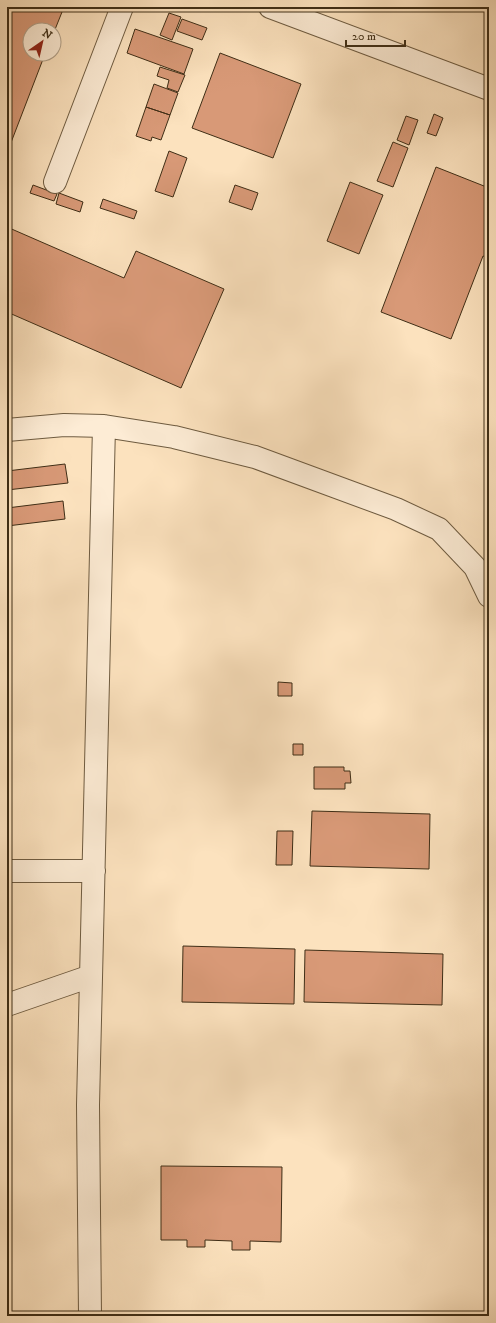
<svg xmlns="http://www.w3.org/2000/svg" width="496" height="1323" viewBox="0 0 496 1323" font-family="'IM FELL DW Pica',serif">
	<style>
		.building { fill: #d89977; stroke: #3f2e16 }
		.lines { fill: none; stroke-linecap: round; stroke-linejoin: round }
		.minor-casing { stroke: #6e5b40; stroke-width: 24 }
		.minor { stroke: #fdecd5; stroke-width: 22 }
	</style>
	<rect width="100%" height="100%" fill="#fce2be"/>
	<filter id="stains"><feTurbulence type="fractalNoise" baseFrequency=".005" numOctaves="4"/><feColorMatrix values="0 0 0 0 .2 0 0 0 0 .09 0 0 0 0 .02 0 0 0 .5 -.17"/></filter>
	<radialGradient id="worn" r=".72"><stop offset=".6" stop-color="#630" stop-opacity="0"/><stop offset="1" stop-color="#630" stop-opacity=".3"/></radialGradient>
	<path class="building" d="M7 7H64L54 32V30H30V54H45L7 153Z
		M169 13 181 17 172 40 160 35Z
		M182 19 207 28 202 40 177 31Z
		M135 29 193 49 184 74 127 53Z
		M220 53 301 84 273 158 192 128Z
		M160 67 185 75 178 92 167 88 169 80 157 76Z
		M154 84 178 93 170 115 146 107Z
		M146 107 170 115 161 140 152 137 151 141 136 136Z
		M434 114 443 118 436 136 427 133Z
		M406 116 418 120 409 145 397 140Z
		M393 142 408 148 393 187 377 181Z
		M169 151 187 158 173 197 155 191Z
		M436 167 489 188V258L483 256 451 339 381 312Z
		M350 182 383 195 359 254 327 241Z
		M33 185 57 194 54 201 30 193Z
		M235 185 258 193 252 210 229 202Z
		M59 193 83 202 80 212 56 204Z
		M103 199 137 211 134 219 100 208Z
		M7 227 124 278 136 251 224 289 181 388 7 312Z
		M65 464 68 483 7 490V471Z
		M63 501 65 519 7 526V508Z
		M278 682 292 683V696H278Z
		M293 744H303V755H293Z
		M314 767H344V771H350L351 783H345V789H314Z
		M312 811 430 814 429 869 310 866Z
		M277 831H293L292 865H276Z
		M183 946 295 949 294 1004 182 1002Z
		M305 950 443 954 442 1005 304 1002Z
		M161 1166 282 1167 281 1242 250 1241V1250H232V1241L205 1240V1247H187V1240H161Z"/>
	<g class="lines">
		<defs>
			<path id="minor" d="M270 7 489 89
				M55 182 122 7
				M7 430 64 425 104 426 174 437 255 457 396 509 439 529 475 567 489 596
				M7 871H94
				M7 1005 91 976
				M90 1316 88 1105 104 426"/>
		</defs>
		<use href="#minor" class="minor-casing"/>
		<use href="#minor" class="minor"/>
	</g>
	<rect width="496" height="1323" fill="none" stroke="#fce2be" stroke-width="24"/>
	<rect x="8" y="8" width="480" height="1307" fill="none" stroke="#3f2e16" stroke-width="2"/>
	<rect x="12" y="12" width="472" height="1299" fill="none" stroke="#3f2e16"/>
	<g transform="translate(42 42) rotate(34)"><circle r="19" fill="#fdecd5" stroke="#b1a089"/>
	<path d="M0-3L7 15L0 10L-7 15Z" fill="#8f2418"/>
	<text y="-6" font-size="11" font-weight="bold" text-anchor="middle" fill="#3f2e16">N</text>
	</g>
	<path d="M346 40v6h59v-6" fill="none" stroke="#3f2e16" stroke-width="2"/>
	<text x="352" y="40" font-size="12" fill="#3f2e16" stroke="#fdecd5" stroke-width="3" paint-order="stroke">20 m</text>
	<rect width="100%" height="100%" filter="url(#stains)"/>
	<rect width="100%" height="100%" fill="url(#worn)"/>
</svg>
